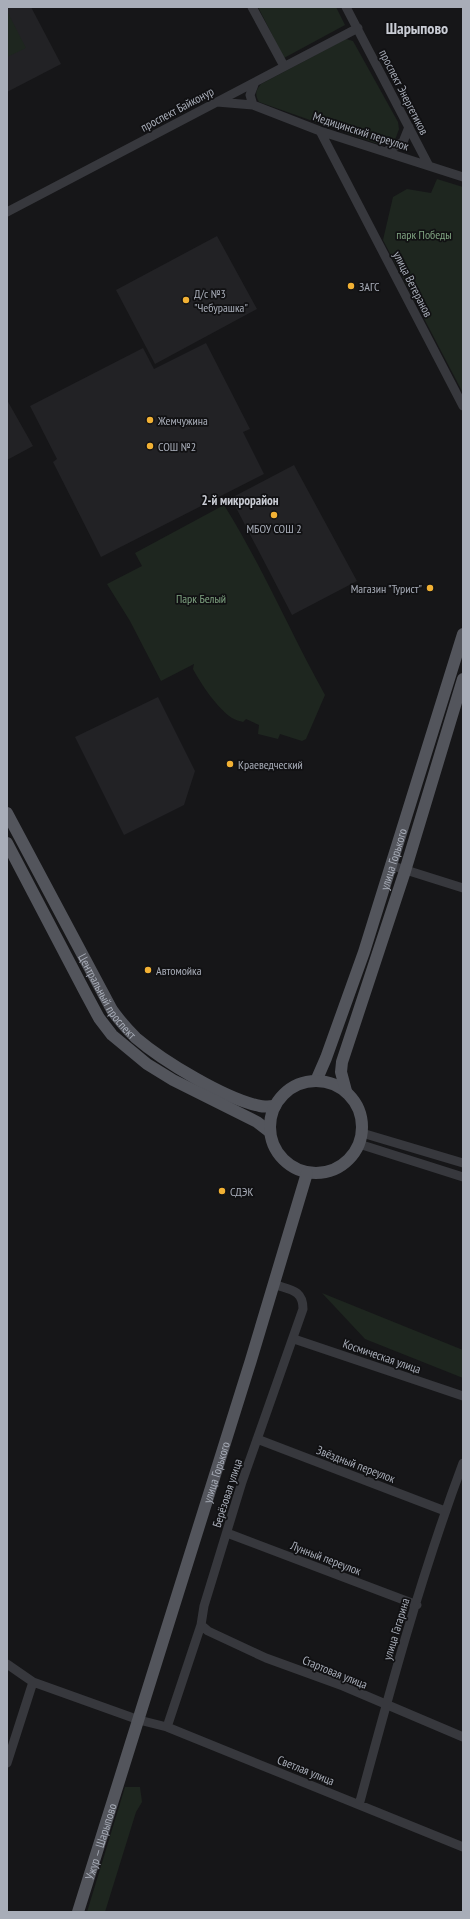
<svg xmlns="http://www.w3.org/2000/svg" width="470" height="1919" viewBox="0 0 470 1919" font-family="'PT Sans Narrow',sans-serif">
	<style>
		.built { fill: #222225 }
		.green { fill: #1e261f }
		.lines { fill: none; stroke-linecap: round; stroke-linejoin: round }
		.minor { stroke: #37383d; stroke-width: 9 }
		.major { stroke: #53555c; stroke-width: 12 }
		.poi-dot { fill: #f2b134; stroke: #111113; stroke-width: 1.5 }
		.labels { text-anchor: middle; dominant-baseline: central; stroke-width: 3.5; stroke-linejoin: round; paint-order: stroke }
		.street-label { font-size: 12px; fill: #a8adb8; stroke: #111113 }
		.park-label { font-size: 12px; fill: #7fa381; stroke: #111113 }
		.poi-label { font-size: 12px; fill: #a8adb8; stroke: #111113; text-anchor: start }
		.neighbourhood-label { font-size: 13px; font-weight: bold; fill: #c9ccd4; stroke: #111113 }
		.district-label { font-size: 16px; font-weight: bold; fill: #c9ccd4; stroke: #111113 }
	</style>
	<rect width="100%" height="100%" fill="#161618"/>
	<path class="built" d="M7 7H31L61 64 7 92Z
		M217 236 257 309 155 364 116 290Z
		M206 343 250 429 243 432 264 474 101 557 53 462 57 459 30 406 143 348 154 369Z
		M7 400 33 446 7 460Z
		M294 465 357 581 292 615 231 498Z
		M158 697 195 771 184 805 124 835 75 737Z"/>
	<path class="green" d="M258 7H336L345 25 284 58Z
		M7 11 26 48 7 57Z
		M346 39 353 41 398 122 399 129 395 140 387 145 375 143 259 102C255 95 255 91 261 84Z
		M437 179 463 187V393L383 240 393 197 407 189 431 193Z
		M224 505C262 566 290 632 325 695L306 739 302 741 280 734 278 739 258 734 259 725 246 719 243 722C240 721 235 720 232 718 217 708 201 684 193 669L194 664 161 681 130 621 107 584 142 566 135 553Z
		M322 1293 463 1350V1378L365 1339Z
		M125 1787H140L142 1802 136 1812 105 1912H87Z"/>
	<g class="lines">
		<path class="minor" d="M252 7 284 66
			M346 7 429 166
			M217 102 253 105 320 131 463 177
			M253 105 250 95 255 82
			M320 131 463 406
			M385 152 403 142 409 127
			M7 212 358 28
			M390 865 463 888
			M362 1133 463 1163
			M359 1144 463 1177
			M294 1339 463 1396
			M257 1439 445 1511
			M227 1533 417 1605
			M201 1625 208 1631 266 1658 343 1686 463 1737
			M7 1664 33 1682 139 1720 167 1727 463 1847
			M167 1727 201 1625 204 1606 242 1482 303 1309C303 1289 289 1290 273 1284
			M7 1763 33 1682
			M359 1805C390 1690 421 1575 463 1463"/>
		<g class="major">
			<path id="s1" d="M7 813 112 1010C119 1020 127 1029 136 1038 163 1061 225 1099 260 1106 265 1107 270 1106 275 1106"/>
			<path d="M7 843 85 992 99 1018 112 1035 147 1064 173 1080 257 1122 270 1132"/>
			<path id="s2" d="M316 1081 326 1058 364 952 463 634"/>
			<circle cx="316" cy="1127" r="46"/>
			<path d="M346 1091 341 1072 342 1062 405 871 463 679"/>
			<path id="s3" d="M78 1912 251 1360 307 1173"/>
		</g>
	</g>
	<g class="poi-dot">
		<circle cx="351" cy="286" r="4"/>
		<circle cx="186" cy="300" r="4"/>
		<circle cx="150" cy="420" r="4"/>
		<circle cx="150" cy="446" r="4"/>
		<circle cx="274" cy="515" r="4"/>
		<circle cx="430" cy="588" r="4"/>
		<circle cx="230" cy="764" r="4"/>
		<circle cx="148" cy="970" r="4"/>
		<circle cx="222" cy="1191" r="4"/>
	</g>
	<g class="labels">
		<g class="street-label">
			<text transform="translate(404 92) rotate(63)">проспект Энергетиков</text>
			<text transform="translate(177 109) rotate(-28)">проспект Байконур</text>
			<text transform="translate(361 131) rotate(18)">Медицинский переулок</text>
			<text transform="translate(413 284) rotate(63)">улица Ветеранов</text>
			<text stroke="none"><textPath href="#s2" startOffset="235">улица Горького</textPath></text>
			<text stroke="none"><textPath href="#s1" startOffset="209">Центральный проспект</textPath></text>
			<text transform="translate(382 1356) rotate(19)">Космическая улица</text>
			<text transform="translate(356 1464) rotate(21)">Звёздный переулок</text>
			<text stroke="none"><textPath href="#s3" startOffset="461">улица Горького</textPath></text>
			<text transform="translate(227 1493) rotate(-72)">Берёзовая улица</text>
			<text transform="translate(326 1558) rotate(21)">Лунный переулок</text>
			<text transform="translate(396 1629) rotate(-73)">улица Гагарина</text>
			<text transform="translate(335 1672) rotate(22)">Стартовая улица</text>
			<text transform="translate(306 1770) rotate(22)">Светлая улица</text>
			<text stroke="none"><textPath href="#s3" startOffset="74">Ужур — Шарыпово</textPath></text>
		</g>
		<g class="park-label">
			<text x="424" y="234">парк Победы</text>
			<text x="201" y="598">Парк Белый</text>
		</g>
		<g class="poi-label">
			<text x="359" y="286">ЗАГС</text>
			<text x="194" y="293">Д/c №3<tspan x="194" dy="14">"Чебурашка"</tspan></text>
			<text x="158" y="420">Жемчужина</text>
			<text x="158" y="446">СОШ №2</text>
			<text x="274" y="528" text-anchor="middle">МБОУ СОШ 2</text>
			<text x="422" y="588" text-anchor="end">Магазин "Турист"</text>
			<text x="238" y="764">Краеведческий</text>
			<text x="156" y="970">Автомойка</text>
			<text x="230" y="1191">СДЭК</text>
		</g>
		<g class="neighbourhood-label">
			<text x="240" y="500">2-й микрорайон</text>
		</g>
		<g class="district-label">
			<text x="417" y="28">Шарыпово</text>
		</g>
	</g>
	<rect width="470" height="1919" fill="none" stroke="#a8adb8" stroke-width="16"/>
</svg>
